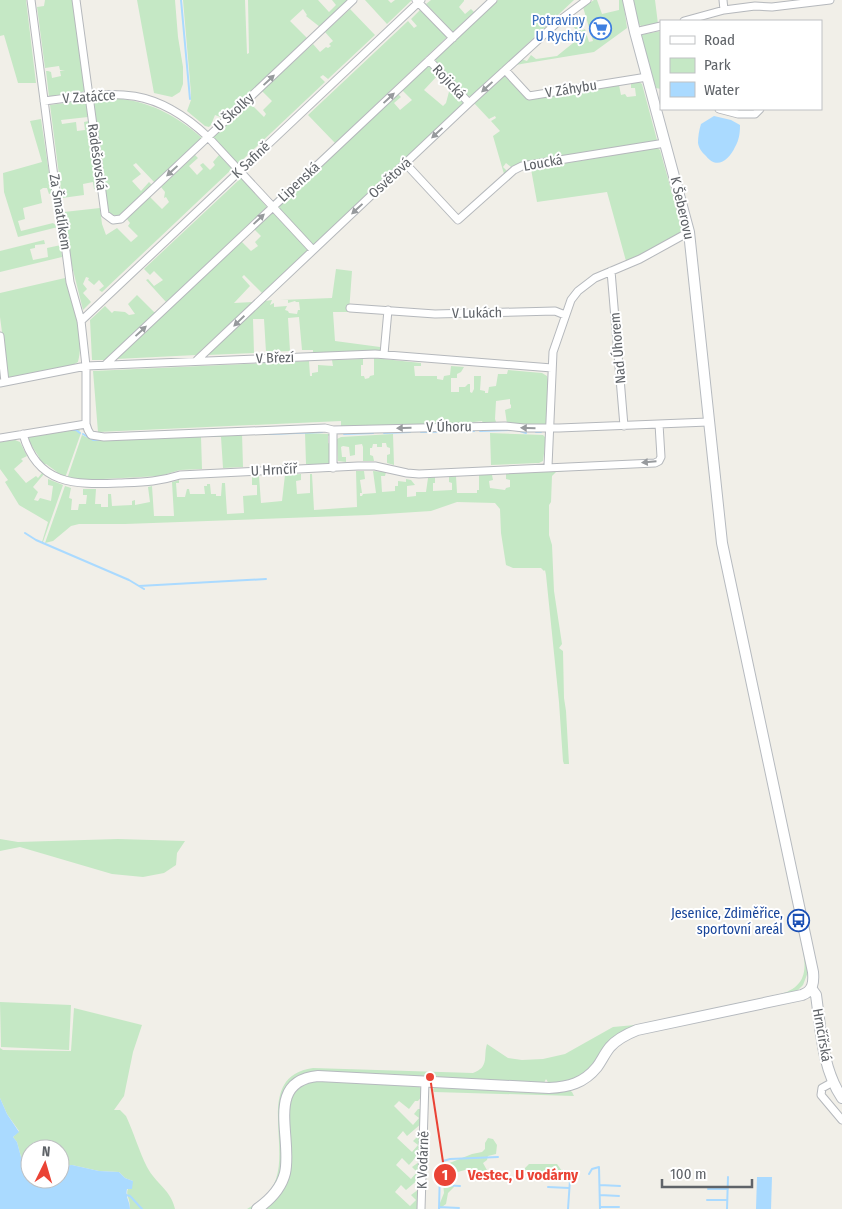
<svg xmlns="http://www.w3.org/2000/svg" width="842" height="1209" viewBox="0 0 842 1209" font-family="'Fira Sans Condensed',sans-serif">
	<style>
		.green { fill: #c5e8c5 }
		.water { fill: #aadaff }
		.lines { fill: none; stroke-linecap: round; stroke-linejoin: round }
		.stream { stroke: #aadaff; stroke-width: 2 }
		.street-casing { stroke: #b5b8bc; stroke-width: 9 }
		.secondary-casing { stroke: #b6babf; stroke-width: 12 }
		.street { stroke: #fff; stroke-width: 7 }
		.secondary { stroke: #fff; stroke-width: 10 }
		.oneway { fill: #979a9d }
		.labels { text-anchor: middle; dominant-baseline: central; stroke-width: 4; stroke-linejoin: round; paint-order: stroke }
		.shop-label { font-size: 14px; fill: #366cbe; stroke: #fff; text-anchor: end }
		.street-label { font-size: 14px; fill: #5f6368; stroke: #fff }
		.transit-label { font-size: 14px; fill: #164399; stroke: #fff; text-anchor: end }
		.leader { fill: none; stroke: #ea4335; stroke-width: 2 }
		.callout-dot { fill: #ea4335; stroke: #fff; stroke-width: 2 }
		.mark-label { font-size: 15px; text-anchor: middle; font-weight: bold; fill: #fff }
		.callout-label { font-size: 15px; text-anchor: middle; font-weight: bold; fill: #ea4335; stroke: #fff; stroke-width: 4; stroke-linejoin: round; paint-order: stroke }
	</style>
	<rect width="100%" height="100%" fill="#f1efe8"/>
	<path class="green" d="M0 0H26L36 83H18L4 35 0 36Z
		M45 0H73L84 87V91L82 93 49 97 46 71H51L48 72H51L52 78 61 76 60 71 65 70H60L59 66 45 68 37 7 44 6Z
		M137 0H175L178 37 183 67V84L180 92 172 97 154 93Z
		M183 0H245L247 54 249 53 248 0H318L329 12 336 5 332 0H349L320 27 306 16 307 15 303 9 290 21 308 39 223 118 215 115 211 125 209 127 205 126 187 111 191 100V93Z
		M365 0H388L391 3 395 0H412L387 24Z
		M431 0H464V1L459 7 465 14 471 9 474 12 453 32 426 4Z
		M498 0H574L472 96H468L436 62 435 59Z
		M594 0H597L602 14 619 10V0H623L627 28 594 52 515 65 521 59 527 61 531 55 536 59 557 56 578 39 574 34 577 31 572 25 577 19 581 31 585 29 589 42 593 41 583 7Z
		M633 0H655L658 24 641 26 638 24Z
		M350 9 375 35 328 79 323 75 320 77 325 82 237 165 212 138 250 103 264 117 266 114 263 110 272 101 262 91 313 44 320 52 326 47 328 48 331 46 329 44 333 41 325 32Z
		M421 9 447 37 335 143 308 115 408 21 414 28 417 26 411 19Z
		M661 31V89L656 88 640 35Z
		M428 65 438 75 424 90 443 106 446 103 450 88 464 103 313 245 277 207 398 94 401 97 394 103 400 110 412 100 402 90Z
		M504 75 527 99 619 85 621 95 625 94 627 97 636 96 635 88H631V83L639 82 642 84 657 140 656 141 521 163 511 167 506 163 503 167 507 171 504 174 493 136 500 131 491 121 496 118 495 116 489 119 474 103Z
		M114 98C149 101 176 115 202 138L155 183 136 163 133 165 141 174 132 181 141 191 149 182 152 185 119 217 108 213 93 99Z
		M86 100 88 117 61 120 62 124 76 122 77 131 85 130 84 122 89 121 97 188 94 189 93 182 83 184 84 195 62 198 50 105Z
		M41 119 52 193 49 194 47 188H43L40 190 42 203 23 208 25 219 18 221 21 231 53 223 58 227 18 237 4 192 3 173 42 162 30 121Z
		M657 148 660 150 682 229 681 232 660 245 626 261 607 192 537 202 531 169Z
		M195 155 198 158 189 166 197 175 203 169 200 165 203 163 210 170 215 165 213 162 219 155 232 169 102 292 99 290 104 286 99 280 94 285 88 280 89 278 86 277 83 284 87 289 83 293 91 302 83 310 71 262 64 212 100 208 102 224 106 235 117 228 131 242 138 236 128 226 130 223 127 219 150 197 162 209 169 202 166 197 164 198 165 192 161 187Z
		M241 178 267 207 166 302 146 280 148 279 154 286 163 280 154 271 150 275 144 269Z
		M272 212 308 250 262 293 244 275 242 277 250 286 234 303 253 302 196 355 116 359 241 241 251 251 258 246 255 242 261 236 254 229Z
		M44 240 45 244 35 245V248L30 249 33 260 48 257 47 248 61 245 62 257 0 272V251Z
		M336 269 352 271 349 312H333L335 341 380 347 381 351 313 355V350H302L299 317 288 318 290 351 266 352 264 319H253L254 353 207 355 265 301 272 300 270 305 274 303V307L287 306 285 310 288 311 289 313 297 314 298 310H300L299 302H296L295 301 288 303V300H280L332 298Z
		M65 278C72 304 85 335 78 362L71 366 8 378 0 317V293Z
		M137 295 154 312H156L105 360H92L90 320 105 306 112 313 114 311 125 312 129 315 135 314 128 304Z
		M374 358 421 363V366H414L415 376H437V379L443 380 444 376 450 375 451 366 464 367 461 372 457 374V378H451V392H459V387H465L468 384H470V392L472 393 474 389V376H481L480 390 485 391V393H488L489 387 496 386 498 374H507L508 370 542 373 547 376 548 382H550L548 422C539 431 519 425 507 424L505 410 511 408V405L510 404V399L496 401 495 419 497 425H484L482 421 466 423 464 426H447L445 423 442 424V426L430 427 428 424H425V427L408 426 412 424 362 426 361 428 343 429 335 426H341V421L98 432 93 371 309 361 310 376H312V373L318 372V365L333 366 332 360 363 359V365H361V376H364L365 379 369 378 370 376 374 375Z
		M78 429 80 430 79 432 81 433 65 478 57 474V472L46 464 44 465 39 460V457L30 443H29V437H35V435Z
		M242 433 243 467 223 468 221 437H201L202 469 180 470 160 476 103 479V481L89 482V480L67 479 82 435 86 437 100 440Z
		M305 433 329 434 330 435 328 436V443L330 444 329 463 313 466V464H306Z
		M490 433 543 435 546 438 543 461 539 463 491 465Z
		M393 434 394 465 387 463V455L390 454V448L387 447 386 443H382V447H377V444H373L372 448H370V455L373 456 374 461H363V447L362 444 355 445V455L350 456 349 447 343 446 341 447 342 457H346V462L338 461 337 439 341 437Z
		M15 440 20 442 27 456 21 459 23 461 14 469 26 483 36 476 38 478 42 473 44 474 33 487 38 492 34 500 38 501 40 498 51 501 53 486 48 485V479L63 485 43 542H42L48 522 19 505 5 482 8 480 0 469V442Z
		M564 469V471L556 472 552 476 551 502 549 505V535L552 545 554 591 562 644 559 648 563 651 564 698 566 711 569 764H564L563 761 559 702 546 575 545 570 544 571 541 568H513L506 565 501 533 500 509 495 503 457 502 431 511 369 515 125 524H79L71 526 53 541 45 543 65 486 71 488 69 498 72 499 71 510H78L79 504H86L87 495H83V489H96L95 504H101V507H108V494H111L112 506 132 505V501L135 500V505L150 502 148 487 152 486 154 516H174L172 482 179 480V483H176L177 497H185L187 489H189L190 494H205L204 486H207V484H210L211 494H216V496H221L222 483H225L227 514 244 513 243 496 257 495V485H252V476H259L261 503 282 501 285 475 301 474V480L296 481 297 494 310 493V474H312L314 510 357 507 356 471H364L365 479 360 480 362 493H360V496H362L363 494 376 493 373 471 386 472 385 476H381L382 492 395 491V486H398V481L406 482V479L411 480 415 485 407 486V497L416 496V492H426L428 478 435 477V483H433V491L452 490V483L449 482V477L456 476 457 493H477V490H479V475H492L493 480 489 481 490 488 505 490 506 488 510 487V480L506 479V474L534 472 536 470Z
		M0 839 18 842 118 839 185 841 177 853 176 865 164 873 143 877 112 874 20 847 0 851Z
		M801 927 808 972 803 985 796 992 637 1027 575 1080 549 1084 546 1079 544 1083 438 1077V1076H434L433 1077 310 1073C270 1079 280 1124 282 1154 282 1158 283 1165 282 1169 279 1187 266 1198 253 1209H247C259 1202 272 1192 276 1179 289 1142 256 1076 313 1068L473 1073C490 1067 483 1056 487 1044L508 1058 522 1060 543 1059 565 1054 613 1027 635 1025 781 994C816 984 803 954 798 928Z
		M0 1002 71 1005 69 1050 1 1047Z
		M74 1008 142 1025 133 1052 124 1096 114 1110H120L126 1116C134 1133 139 1151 147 1167 156 1184 171 1190 175 1209H130C130 1194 122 1195 133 1181L125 1178 119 1172 99 1171 72 1165 60 1166V1149H30V1162L21 1157 17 1142 13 1137 19 1131 7 1114 0 1098V1048L3 1050 71 1051Z
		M312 1080 418 1086 422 1089V1096L418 1101H415L409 1109 399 1101 394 1106 413 1125 419 1118 414 1114 418 1109H422V1123L407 1136 403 1131 397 1138 412 1152 418 1145 413 1141 420 1134 422 1147C418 1153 414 1160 409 1165L402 1158 396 1165 411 1179 417 1172 412 1167 419 1162 420 1178 406 1190 401 1185 395 1192 410 1206 416 1200 411 1195 419 1189 418 1209H263L283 1186 289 1102 297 1087Z
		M434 1087 569 1090 572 1092 574 1096 434 1092 433 1090Z
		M488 1138 493 1139 497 1145 496 1154 488 1156 487 1160 483 1163 488 1172 465 1170 454 1173 452 1180 454 1187 448 1193 446 1204 439 1209 440 1203 444 1193 442 1172 447 1164 472 1154 482 1152 485 1149V1143Z
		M529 1164H557L562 1171C553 1176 547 1173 538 1173 532 1173 527 1175 521 1175L522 1171Z"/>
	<path class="water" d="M714 116 731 120 740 125C740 134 739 140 735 147 729 160 717 170 706 156 702 152 699 149 698 143 698 137 699 130 701 124Z
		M0 1098 7 1114 19 1132 13 1137 17 1142 21 1157 30 1162V1179H60V1166L72 1165 99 1171 119 1172 125 1178 133 1181 132 1189H127C125 1197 130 1201 130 1209H0Z
		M757 1177H772L771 1209H756Z"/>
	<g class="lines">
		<path class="stream" d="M181 0 190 99
			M68 430H76L80 433
			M517 430 526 433
			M480 431 512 430
			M421 432 474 431
			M536 432H541
			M384 433 410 432
			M83 434 93 440H113
			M270 434 322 432
			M344 434 373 433
			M25 533 36 540 129 580 144 589
			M139 586 266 579
			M589 1174 592 1169 599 1167 600 1209
			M440 1185 460 1186
			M600 1185 620 1186
			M548 1187 569 1188
			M708 1189H728
			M126 1195 130 1196 142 1209
			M600 1195 619 1196
			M707 1200H727
			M439 1207 459 1208
			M600 1207H619
			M439 1209 440 1170 443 1161 450 1159 498 1157
			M568 1209 570 1180
			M727 1209 728 1177"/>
		<defs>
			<path id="street" d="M31 0 57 200 65 244 70 282 81 321 86 366V424L88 430 91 435 104 437 325 428 333 430 505 426 524 428H559L708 422
				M76 0 105 214 113 220 121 219 353 0
				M416 0 453 38
				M723 0 724 10
				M684 21 724 10 755 6 772 7 830 0
				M635 32 661 26
				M429 60 469 103
				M505 70 529 96 647 77
				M44 101C114 92 152 84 208 137L313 250
				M719 109 738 114H755L760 109
				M405 163 458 220 514 170 522 166 665 143
				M611 271 624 426
				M350 308 435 314 555 311 565 315
				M81 321 421 0
				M0 336 5 382
				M384 354 388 310
				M197 360 469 103 560 20 587 0
				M106 364 493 0
				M0 383 86 366 375 354 552 368
				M333 430V468
				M23 434C37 485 75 485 119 483 142 482 158 482 180 475L358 466H375L407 473 419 474 655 463 659 461 661 457 659 424
				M0 438 86 424
				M548 466 553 352 571 300 578 291 595 278 640 259 689 232
				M833 1082 822 1088 821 1095 842 1120
				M421 1209 425 1081"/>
			<path id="secondary" d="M811 988 816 995C821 1030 822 1068 842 1098
				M257 1209C270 1200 281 1189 285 1173 293 1138 264 1081 318 1076L549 1088C569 1087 584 1083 597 1067 602 1060 605 1053 610 1047 617 1039 627 1034 637 1030L802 995C813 991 814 983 813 972L722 543 689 232 635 32 628 0"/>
		</defs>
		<use href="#street" class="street-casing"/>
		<use href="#secondary" class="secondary-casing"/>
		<use href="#street" class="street"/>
		<use href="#secondary" class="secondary"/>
	</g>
	<defs><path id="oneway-solid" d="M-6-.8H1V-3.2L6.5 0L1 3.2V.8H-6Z" transform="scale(1.25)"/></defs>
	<g class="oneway">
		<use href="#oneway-solid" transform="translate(269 80) rotate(-43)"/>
		<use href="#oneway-solid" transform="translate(487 87) rotate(137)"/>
		<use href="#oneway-solid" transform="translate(389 98) rotate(-43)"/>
		<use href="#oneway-solid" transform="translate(437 133) rotate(137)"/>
		<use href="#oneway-solid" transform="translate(172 171) rotate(137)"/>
		<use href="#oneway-solid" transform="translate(357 209) rotate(137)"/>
		<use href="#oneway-solid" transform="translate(259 219) rotate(-43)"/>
		<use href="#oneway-solid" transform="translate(239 321) rotate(136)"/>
		<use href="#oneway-solid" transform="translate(141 331) rotate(-43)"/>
		<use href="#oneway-solid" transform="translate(404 428) rotate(179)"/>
		<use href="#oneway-solid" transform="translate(528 428) rotate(-179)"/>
		<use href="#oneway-solid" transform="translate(649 462) rotate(175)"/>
	</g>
	<defs>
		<symbol id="supermarket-ring" viewBox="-11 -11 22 22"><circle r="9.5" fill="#fff" stroke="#3f7fe0" stroke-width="1.5"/><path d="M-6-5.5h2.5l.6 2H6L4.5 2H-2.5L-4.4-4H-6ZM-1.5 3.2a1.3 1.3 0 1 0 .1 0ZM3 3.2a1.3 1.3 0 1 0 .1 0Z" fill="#3f7fe0"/></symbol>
		<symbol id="bus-ring" viewBox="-11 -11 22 22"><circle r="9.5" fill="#fff" stroke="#1a4fb4" stroke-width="1.5"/><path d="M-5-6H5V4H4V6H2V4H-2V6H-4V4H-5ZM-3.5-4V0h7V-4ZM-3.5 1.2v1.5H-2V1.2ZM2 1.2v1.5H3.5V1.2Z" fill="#1a4fb4"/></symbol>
	</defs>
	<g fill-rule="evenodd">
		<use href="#supermarket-ring" x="588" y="16" width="25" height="25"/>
		<use href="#bus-ring" x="786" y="908" width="25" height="25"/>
	</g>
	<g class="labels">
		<g class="shop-label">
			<text x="585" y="20">Potraviny<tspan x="585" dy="16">U Rychty</tspan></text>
		</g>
		<g class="street-label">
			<text transform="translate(449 82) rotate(47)">Rojická</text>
			<text transform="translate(571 89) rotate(-9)">V Záhybu</text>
			<text transform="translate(89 97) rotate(-4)">V Zatáčce</text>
			<text transform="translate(234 112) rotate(-43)">U Školky</text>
			<text transform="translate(97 157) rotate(82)">Radešovská</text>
			<text transform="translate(251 160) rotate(-43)">K Safině</text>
			<text transform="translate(543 163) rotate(-10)">Loucká</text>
			<text transform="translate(390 178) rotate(-43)">Osvětová</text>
			<text transform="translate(299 182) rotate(-43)">Lipenská</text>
			<text transform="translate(682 208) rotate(77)">K Šeberovu</text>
			<text transform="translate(60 212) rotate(81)">Za Šmatlíkem</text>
			<text transform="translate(477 313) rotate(-1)">V Lukách</text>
			<text transform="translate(618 348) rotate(-95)">Nad Úhorem</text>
			<text transform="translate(275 358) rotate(-2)">V Březí</text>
			<text transform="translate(449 427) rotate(-1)">V Úhoru</text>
			<text transform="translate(274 470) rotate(-3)">U Hrnčíř</text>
			<text transform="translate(822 1035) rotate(80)">Hrnčířská</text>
			<text transform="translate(423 1160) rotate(-88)">K Vodárně</text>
		</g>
		<g class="transit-label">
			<text x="783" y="913">Jesenice, Zdiměřice,<tspan x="783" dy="16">sportovní areál</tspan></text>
		</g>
	</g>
	<path class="leader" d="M430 1077L445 1175"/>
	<g class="callout-dot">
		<circle cx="430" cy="1077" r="5"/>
		<circle cx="445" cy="1175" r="12"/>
	</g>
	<g class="mark-label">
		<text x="445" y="1180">1</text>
	</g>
	<g class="callout-label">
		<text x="523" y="1180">Vestec, U vodárny</text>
	</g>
	<rect x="660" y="20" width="162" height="90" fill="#ffffff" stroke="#bfc1c3"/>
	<rect x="670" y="36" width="25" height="8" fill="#ffffff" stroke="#bfc1c3"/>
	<text x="704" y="45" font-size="15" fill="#5f6368">Road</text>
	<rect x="670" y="58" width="25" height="15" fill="#c5e8c5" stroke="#bfc1c3"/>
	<text x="704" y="70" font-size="15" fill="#5f6368">Park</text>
	<rect x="670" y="82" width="25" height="15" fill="#aadaff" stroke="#bfc1c3"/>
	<text x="704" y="95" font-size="15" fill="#5f6368">Water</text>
	<g transform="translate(45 1164) rotate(5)"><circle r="24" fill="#ffffff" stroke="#bfc1c3"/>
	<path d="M0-4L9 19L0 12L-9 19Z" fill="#ea4335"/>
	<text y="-8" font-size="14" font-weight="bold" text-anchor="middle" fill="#5f6368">N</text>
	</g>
	<path d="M662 1179v8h90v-8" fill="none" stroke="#5f6368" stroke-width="2.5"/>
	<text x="670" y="1179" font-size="15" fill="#5f6368" stroke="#ffffff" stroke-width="4" paint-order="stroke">100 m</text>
</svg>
